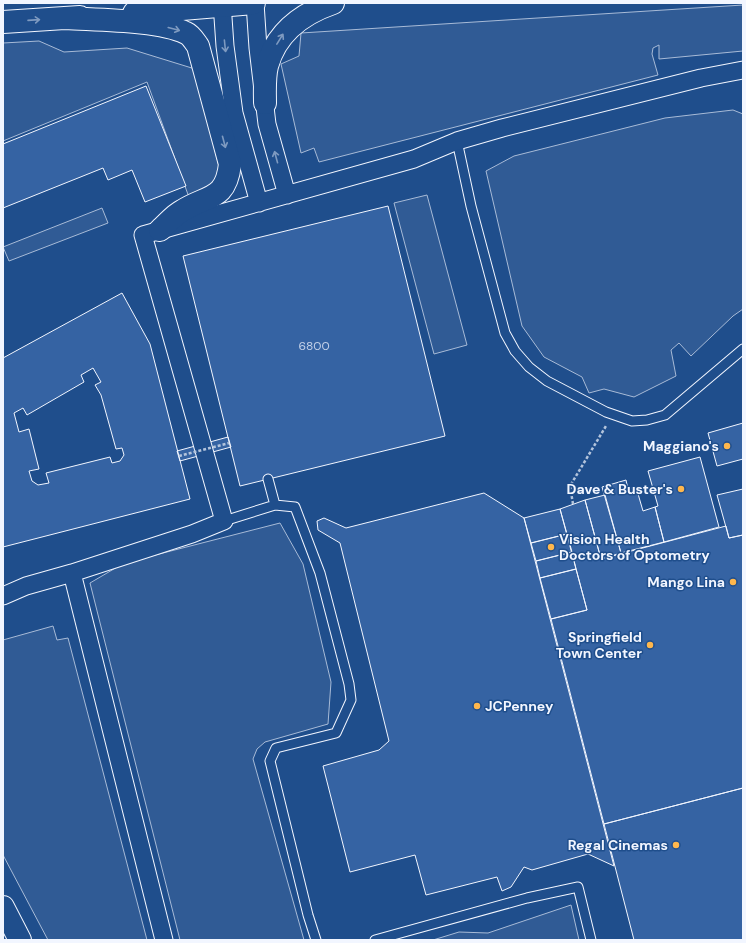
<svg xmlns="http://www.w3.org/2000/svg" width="746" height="943" viewBox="0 0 746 943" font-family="'DM Sans',sans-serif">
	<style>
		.parking { fill: #305b95; stroke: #a8bbd7 }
		.building { fill: #3563a3; stroke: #f2f6ff; fill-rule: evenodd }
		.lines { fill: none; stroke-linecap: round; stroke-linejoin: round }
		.lane-casing { stroke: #f2f6ff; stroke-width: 11 }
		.street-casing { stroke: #f2f6ff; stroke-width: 19 }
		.secondary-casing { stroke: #f2f6ff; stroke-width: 24 }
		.path { stroke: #b3c4dc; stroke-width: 2.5; stroke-dasharray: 3 2; stroke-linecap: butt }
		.lane { stroke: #1f4e8c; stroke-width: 9 }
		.street { stroke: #1f4e8c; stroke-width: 17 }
		.secondary { stroke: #1f4e8c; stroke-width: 22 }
		.path-bridge { stroke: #b3c4dc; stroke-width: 2.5; stroke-dasharray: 3 2; stroke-linecap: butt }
		.oneway { stroke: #7e9ac0 }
		.poi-dot { fill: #ffb74d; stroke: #1f4e8c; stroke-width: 1.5 }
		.labels { text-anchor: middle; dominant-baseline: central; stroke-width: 3; stroke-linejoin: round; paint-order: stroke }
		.number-label { font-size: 12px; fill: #c3d1e8 }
		.poi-label { font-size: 14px; font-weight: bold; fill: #f2f6ff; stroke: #1f4e8c; text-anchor: end }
	</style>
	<rect width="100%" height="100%" fill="#1f4e8c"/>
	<path class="parking" d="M743 5V51L659 59V45L653 48 652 54 658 75 319 162 314 148 301 153 281 64 299 56 301 33Z
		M39 41 64 52 127 48 195 69 220 171 218 184 190 200 147 82 3 141V43Z
		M733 110 743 114V309L733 316 691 356 679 343 671 350 676 376 634 397 604 389 589 393 582 377 544 357 522 326 486 171 514 156 665 118Z
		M427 195 467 345 434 354 394 203Z
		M102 208 108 223 9 261 3 247Z
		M280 523 303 564 331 682 328 724 265 742 257 749 253 759 304 940H180L90 583 124 563Z
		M53 626 57 640 68 638 147 940H48L3 855V640Z
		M571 905 579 940H433L459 932 488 933Z"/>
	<path class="building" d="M146 86 186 186 145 202 132 170 108 180 103 168 3 208V144Z
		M388 206 445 436 240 486 183 256Z
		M122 293 150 344 190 499 3 547V358ZM93 368 101 382 95 385 101 395 116 449 122 448 124 455 120 461 112 463 110 457 46 473 49 483 38 485 32 481 29 471 39 469 29 429 19 432 14 413 23 408 27 415 84 382 81 375Z
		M743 423V459L717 466 708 433Z
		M228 437 231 447 180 461 177 451Z
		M700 457 719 527 664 542 655 507 658 506 648 471Z
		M626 480 628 489 636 487 643 511 655 507 664 542 621 553 602 487Z
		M743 489V535L729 538 717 495Z
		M484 493 524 518 614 866 588 854 532 870 524 867 511 887 502 891 497 877 426 895 415 855 350 872 323 766 379 750 389 741 340 543 318 530 317 521 324 518 346 528Z
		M605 495 621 553 601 559 585 500Z
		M585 500 601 559 726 526 729 538 743 535V788L604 824 551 619 587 610 560 509Z
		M560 509 567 534 531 543 524 518Z
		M567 534 572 552 536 561 531 543Z
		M572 552 576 569 540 578 536 561Z
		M576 569 587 610 551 619 540 578Z
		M743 788V940H634L604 824Z"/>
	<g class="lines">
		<defs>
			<path id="lane" d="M457 141 471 206 505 333 515 351 529 367 547 381 606 412 632 421 647 420 665 415 743 349
				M268 479 275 505
				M224 521 275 505 295 507 320 573 349 684 351 700 336 733 276 748 270 761 308 915 316 940
				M375 940 527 898 578 887 591 940"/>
			<path id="street" d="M222 3 225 46 234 113 259 203
				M255 3 258 48 267 124 287 195
				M72 573 164 940
				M3 596 26 586 72 573 192 534 224 521 143 235 414 159 457 141 502 128 701 78 743 70"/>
			<path id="secondary" d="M134 13 254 3
				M66 18C97 20 160 20 186 33 191 35 195 42 198 46L230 164C226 201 207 195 182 211 174 215 167 224 160 230
				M3 22 80 17
				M265 103C265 92 264 78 267 66 276 33 301 14 333 3
				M3 907 20 940"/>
		</defs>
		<use href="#lane" class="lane-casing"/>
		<use href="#street" class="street-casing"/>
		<use href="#secondary" class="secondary-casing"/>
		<path class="path" d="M573 504 570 486 606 426"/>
		<use href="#lane" class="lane"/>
		<use href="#street" class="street"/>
		<use href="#secondary" class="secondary"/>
		<path class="path-bridge" d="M179 456 229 443"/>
	</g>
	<defs><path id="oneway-shaft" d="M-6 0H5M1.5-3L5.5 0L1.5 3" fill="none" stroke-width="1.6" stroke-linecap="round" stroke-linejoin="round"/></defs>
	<g class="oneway">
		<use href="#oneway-shaft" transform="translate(34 20) rotate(-4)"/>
		<use href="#oneway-shaft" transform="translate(174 29) rotate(15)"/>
		<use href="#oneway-shaft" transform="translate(280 39) rotate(-58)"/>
		<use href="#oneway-shaft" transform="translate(225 46) rotate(84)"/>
		<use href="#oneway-shaft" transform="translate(224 142) rotate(75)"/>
		<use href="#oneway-shaft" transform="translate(276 157) rotate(-105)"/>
	</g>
	<g class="poi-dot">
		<circle cx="727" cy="446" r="4"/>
		<circle cx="681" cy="489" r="4"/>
		<circle cx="551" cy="547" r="4"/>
		<circle cx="733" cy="582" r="4"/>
		<circle cx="650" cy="645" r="4"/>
		<circle cx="477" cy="706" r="4"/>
		<circle cx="676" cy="845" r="4"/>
	</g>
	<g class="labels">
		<g class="number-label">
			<text x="314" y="346">6800</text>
		</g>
		<g class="poi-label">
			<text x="719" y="446">Maggiano's</text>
			<text x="673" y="489">Dave &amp; Buster's</text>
			<text x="559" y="539" text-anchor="start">Vision Health<tspan x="559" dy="16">Doctors of Optometry</tspan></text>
			<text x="725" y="582">Mango Lina</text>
			<text x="642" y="637">Springfield<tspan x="642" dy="16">Town Center</tspan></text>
			<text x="485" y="706" text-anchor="start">JCPenney</text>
			<text x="668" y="845">Regal Cinemas</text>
		</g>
	</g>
	<rect width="746" height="943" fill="none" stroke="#f2f6ff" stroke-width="8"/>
</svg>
